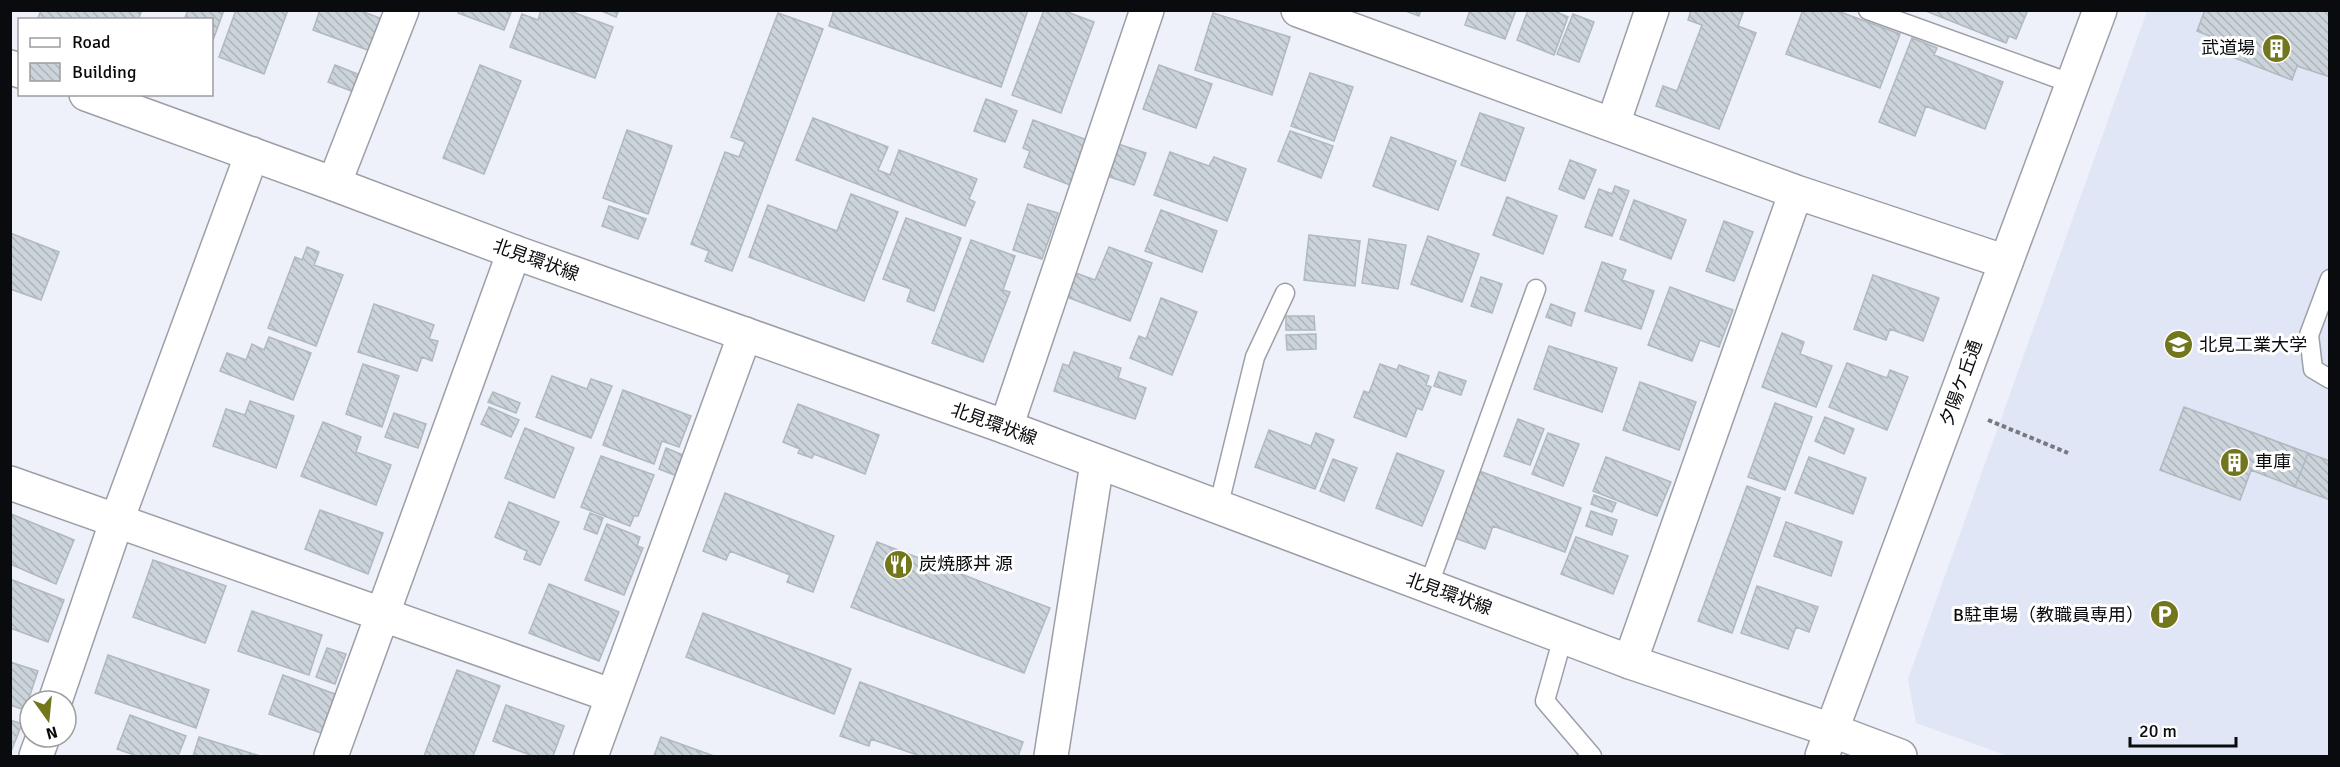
<svg xmlns="http://www.w3.org/2000/svg" width="2340" height="767" viewBox="0 0 2340 767" font-family="Signika,'Noto Sans JP',sans-serif">
	<style>
		.built { fill: #e0e6f5 }
		.building { fill: url(#building-back-hatch); stroke: #b0b9be; stroke-width: 1.5 }
		.lines { fill: none; stroke-linecap: round; stroke-linejoin: round }
		.service-casing { stroke: #9c9fa7; stroke-width: 21 }
		.minor-casing { stroke: #9c9fa7; stroke-width: 36 }
		.tertiary-casing { stroke: #9c9fa7; stroke-width: 36 }
		.secondary-casing { stroke: #9c9fa7; stroke-width: 36 }
		.path { stroke: #77797f; stroke-width: 4; stroke-dasharray: 4.5 3; stroke-linecap: butt }
		.service { stroke: #fff; stroke-width: 18 }
		.minor { stroke: #fff; stroke-width: 33 }
		.tertiary { stroke: #fff; stroke-width: 33 }
		.secondary { stroke: #fff; stroke-width: 33 }
		.labels { text-anchor: middle; dominant-baseline: central; stroke-width: 6; stroke-linejoin: round; paint-order: stroke }
		.poi-label { font-size: 18px; fill: #0a0b0e; stroke: #fff; text-anchor: start }
		.street-label { font-size: 18px; fill: #0a0b0e; stroke: #fff }
	</style>
	<defs>
		<pattern id="building-back-hatch" width="6" height="6" patternUnits="userSpaceOnUse" patternTransform="scale(1.5)"><rect width="6" height="6" fill="#cbd4da"/><path d="M-1 5l2 2M0 0l6 6M5-1l2 2" fill="none" stroke="#adb5ba"/></pattern>
	</defs>
	<rect width="100%" height="100%" fill="#eef1fa"/>
	<path class="built" d="M2147 11H2329V756H2008L1916 723 1908 679Z"/>
	<path class="building" d="M41 10H142L138 20H43L38 18Z
		M188 10H224L212 43V20H184Z
		M236 10H288L264 74 219 57Z
		M320 10H358L385 20 373 52 313 30Z
		M459 10H512L504 30 458 13Z
		M541 10H567L613 27 595 78 510 47 522 14 538 20Z
		M599 10H619L616 17Z
		M834 10H962L968 13 969 10H1028L1001 87 829 26Z
		M1044 10H1062L1094 22 1061 113 1012 95Z
		M1403 10H1421L1419 16Z
		M1470 10H1516L1505 39 1465 25Z
		M1528 10H1552L1568 17 1554 55 1517 40Z
		M1691 10H1744L1738 26 1756 33 1719 129 1656 106 1663 86 1677 91 1702 25 1688 20Z
		M1803 10H1835L1900 34 1880 88 1786 54Z
		M2021 10 2027 12 2016 39 2009 36 2006 43 1926 11Z
		M2205 10H2330V77L2297 66 2292 80 2222 53 2225 42 2197 31Z
		M778 13 823 29 732 271 705 261 709 251 691 244 725 152 739 157 745 142 731 137Z
		M1213 13 1290 37 1272 95 1195 70Z
		M1573 14 1594 22 1579 62 1557 54Z
		M1912 38 1937 48 1934 55 2003 82 1985 129 1926 106 1915 136 1879 122Z
		M335 65 365 77 359 94 328 82Z
		M480 65 521 81 484 174 443 158Z
		M1159 65 1212 84 1196 128 1143 109Z
		M1310 73 1353 87 1334 141 1291 126Z
		M986 99 1017 111 1005 142 974 131Z
		M1480 113 1524 128 1505 181 1461 165Z
		M813 118 888 147 878 170 890 175 899 150 977 179 969 199 975 202 965 226 796 160Z
		M1033 120 1087 140 1070 185 1024 167 1030 151 1023 148Z
		M627 130 672 146 648 214 603 198Z
		M1290 131 1333 146 1321 178 1278 161Z
		M1391 137 1456 161 1438 210 1373 186Z
		M1118 144 1146 153 1134 185 1107 176Z
		M1170 152 1209 166 1214 157 1246 169 1227 221 1154 195Z
		M1570 160 1596 170 1584 199 1559 189Z
		M1615 186 1629 191 1612 236 1585 227 1599 189 1612 194Z
		M851 194 898 212 864 301 749 257 768 205 837 231Z
		M1507 197 1557 216 1543 254 1493 235Z
		M1634 200 1686 220 1671 259 1620 239Z
		M1028 204 1058 213 1042 259 1013 250Z
		M609 206 646 219 638 239 602 226Z
		M1161 210 1217 231 1202 272 1145 251Z
		M906 218 961 238 934 311 907 301 911 289 883 279Z
		M1724 221 1753 232 1734 281 1706 271Z
		M10 233 59 252 41 300 10 289Z
		M1309 235 1360 241 1355 286 1304 280Z
		M1428 236 1479 254 1462 302 1411 284Z
		M1369 239 1406 245 1398 289 1362 283Z
		M971 240 1015 256 1003 290 1010 292 983 362 932 343Z
		M307 247 319 252 314 265 343 275 316 346 268 328 295 257 302 260Z
		M1109 247 1152 263 1130 321 1067 297 1076 273 1095 280Z
		M1602 262 1626 270 1622 280 1654 291 1641 329 1585 311Z
		M1873 275 1939 298 1923 341 1890 329 1886 340 1854 329Z
		M1481 277 1502 284 1492 313 1471 306Z
		M1670 287 1733 310 1719 347 1700 340 1692 361 1648 345Z
		M1161 298 1197 312 1172 375 1130 358 1139 336 1146 339Z
		M374 304 434 325 429 339 438 341 432 361 422 357 417 371 358 352Z
		M1551 304 1575 313 1571 326 1546 317Z
		M1286 316H1314L1315 330H1286Z
		M1782 333 1804 342 1800 354 1832 366 1816 407 1762 387Z
		M1316 334V349L1287 350 1286 335Z
		M269 337 311 353 293 400 220 371 227 353 246 360 252 344 264 350Z
		M1549 346 1617 368 1602 412 1534 389Z
		M1074 352 1121 368 1118 378 1146 388 1135 419 1054 391 1063 364 1069 366Z
		M1847 363 1887 378 1890 370 1908 377 1887 430 1829 407Z
		M363 364 399 376 382 427 346 414Z
		M1380 364 1397 370 1399 365 1429 376 1426 385 1431 387 1422 410 1417 408 1406 437 1354 417 1364 391 1369 393Z
		M1439 372 1466 381 1461 395 1434 386Z
		M552 376 587 389 591 379 612 386 591 438 536 417Z
		M1640 382 1696 402 1679 450 1623 430Z
		M623 390 691 416 679 447 662 441 654 464 603 445Z
		M493 392 520 403 516 413 488 402Z
		M250 401 294 416 276 468 213 446 226 409 245 415Z
		M1775 403 1812 417 1785 490 1748 477Z
		M798 404 879 435 865 474 814 454 812 458 798 453 800 449 783 442Z
		M489 407 519 420 511 437 481 424Z
		M2184 407 2308 453 2295 487 2251 470 2240 500 2160 470Z
		M394 413 426 424 418 448 385 437Z
		M1825 417 1854 429 1844 454 1815 441Z
		M1518 419 1544 429 1530 465 1504 456Z
		M323 422 361 437 356 452 391 465 376 505 301 476Z
		M525 428 574 448 554 498 505 478Z
		M1269 430 1311 446 1316 433 1334 440 1315 489 1255 467Z
		M1548 433 1579 444 1563 486 1532 474Z
		M666 448 690 458 682 478 659 469Z
		M1397 453 1444 471 1422 526 1376 508Z
		M2308 453 2330 461V500L2295 487Z
		M601 456 654 475 638 516H634L630 526 581 507Z
		M1606 457 1671 482 1657 516 1593 491Z
		M1809 457 1866 478 1853 514 1795 493Z
		M1333 459 1357 468 1344 501 1320 491Z
		M1479 471 1581 508 1565 552 1493 526 1485 549 1455 538Z
		M1747 486 1780 498 1732 633 1698 621Z
		M725 493 834 536 813 592 787 582 790 575 730 551 726 560 703 551Z
		M1594 495 1616 503 1612 512 1591 504Z
		M509 502 559 522 540 565 524 559 527 551 495 537Z
		M320 510 383 533 368 574 305 549Z
		M1591 511 1617 520 1612 535 1586 526Z
		M590 513 603 518 597 534 584 529Z
		M11 514 74 540 56 584 10 564Z
		M1786 522 1842 542 1831 576 1774 556Z
		M607 524 640 537 637 546 643 548 624 595 585 580Z
		M1576 537 1628 556 1613 594 1561 574Z
		M877 542 1050 608 1024 673 851 607Z
		M153 560 226 586 205 643 133 617Z
		M10 579 64 600 48 642 10 628Z
		M549 584 619 612 599 661 529 633Z
		M1757 586 1818 607 1809 632 1796 627 1788 649 1741 633Z
		M252 611 322 635 309 675 238 651Z
		M703 613 851 669 834 714 686 657Z
		M327 648 346 654 335 684 316 677Z
		M108 655 209 690 196 728 95 693Z
		M10 662 38 671 25 710 10 705Z
		M457 670 500 686 473 756H424Z
		M283 675 335 694 321 733 269 714Z
		M860 682 1023 742 1018 756H920L871 739 869 746 840 736Z
		M506 705 564 726 553 756H533L493 741Z
		M130 715 186 736 178 756H137L117 749Z
		M10 720 22 724 10 754Z
		M199 737 260 756H193Z
		M661 737 714 756H654Z"/>
	<g class="lines">
		<defs>
			<path id="service" d="M1868 10 2073 84
				M2330 279 2309 335 2313 369 2330 379
				M1218 508 1255 357 1285 293
				M1428 587 1536 289
				M1563 637 1545 701 1592 756"/>
			<path id="minor" d="M1298 10 1796 192 2006 262
				M1613 124 1652 10
				M334 184 402 10
				M1006 427 1147 10
				M10 483 613 696
				M1630 662 1796 192
				M55 701 117 520 252 154
				M36 756 43 737
				M331 756 514 252
				M591 756 745 334
				M1051 756 1097 463"/>
			<path id="tertiary" d="M1822 756 2100 10"/>
			<path id="secondary" d="M10 67 20 71
				M86 94 334 184 514 252 1006 427 1630 662 1831 730 1900 756"/>
		</defs>
		<use href="#service" class="service-casing"/>
		<use href="#minor" class="minor-casing"/>
		<use href="#tertiary" class="tertiary-casing"/>
		<use href="#secondary" class="secondary-casing"/>
		<path class="path" d="M1988 420 2068 453"/>
		<use href="#service" class="service"/>
		<use href="#minor" class="minor"/>
		<use href="#tertiary" class="tertiary"/>
		<use href="#secondary" class="secondary"/>
	</g>
	<defs>
		<symbol id="building-disc" viewBox="-11 -11 22 22"><circle r="9.5" fill="#72761d" stroke="#fff"/><path d="M-4-6H4V6H1V3H-1V6H-4ZM-2.5-4.3h1.7v1.8h-1.7ZM.8-4.3h1.7v1.8H.8ZM-2.5-1h1.7V.8h-1.7ZM.8-1h1.7V.8H.8Z" fill="#fff"/></symbol>
		<symbol id="university-disc" viewBox="-11 -11 22 22"><circle r="9.5" fill="#72761d" stroke="#fff"/><path d="M0-5L7-2L0 1L-7-2ZM-4 1L0 2.5L4 1V4Q0 6-4 4Z" fill="#fff"/></symbol>
		<symbol id="restaurant-disc" viewBox="-11 -11 22 22"><circle r="9.5" fill="#72761d" stroke="#fff"/><path d="M-5-6h1v4h1v-4h1v4h1v-4h1v5L-1.5 .5V6h-2V.5L-5-1ZM5-6V6H3V1.5H1.5Q1.5-4 5-6Z" fill="#fff"/></symbol>
		<symbol id="parking-disc" viewBox="-11 -11 22 22"><circle r="9.5" fill="#72761d" stroke="#fff"/><path d="M-3.5-5.5H1a3.5 3.5 0 0 1 0 7H-1V5.5H-3.5ZM-1-3.4V-.6H.8a1.4 1.4 0 0 0 0-2.8Z" fill="#fff"/></symbol>
	</defs>
	<g fill-rule="evenodd">
		<use href="#building-disc" x="2260" y="32" width="33" height="33"/>
		<use href="#university-disc" x="2162" y="328" width="33" height="33"/>
		<use href="#building-disc" x="2218" y="446" width="33" height="33"/>
		<use href="#restaurant-disc" x="882" y="548" width="33" height="33"/>
		<use href="#parking-disc" x="2148" y="598" width="33" height="33"/>
	</g>
	<g class="labels">
		<g class="poi-label">
			<text x="2255" y="48" text-anchor="end">武道場</text>
			<text x="2199" y="345">北見工業大学</text>
			<text x="2255" y="462">車庫</text>
			<text x="919" y="564">炭焼豚丼 源</text>
			<text x="2144" y="615" text-anchor="end">B駐車場（教職員専用）</text>
		</g>
		<g class="street-label">
			<text transform="translate(536 260) rotate(20)">北見環状線</text>
			<text transform="translate(1961 383) rotate(-70)">夕陽ケ丘通</text>
			<text transform="translate(994 424) rotate(20)">北見環状線</text>
			<text transform="translate(1449 594) rotate(20)">北見環状線</text>
		</g>
	</g>
	<rect width="2340" height="767" fill="none" stroke="#0a0b0e" stroke-width="24"/>
	<rect x="18" y="18" width="195" height="78" fill="#ffffff" stroke="#9d9d9f" stroke-width="1.5"/>
	<rect x="30" y="38" width="30" height="9" fill="#ffffff" stroke="#9d9d9f" stroke-width="1.5"/>
	<text x="72" y="48" font-size="18" fill="#0a0b0e">Road</text>
	<rect x="30" y="63" width="30" height="18" fill="url(#building-back-hatch)" stroke="#9d9d9f" stroke-width="1.5"/>
	<text x="72" y="78" font-size="18" fill="#0a0b0e">Building</text>
	<g transform="translate(48 719) rotate(165)"><circle r="28" fill="#ffffff" stroke="#9d9d9f" stroke-width="1.5"/>
	<path d="M0-4.5L10 22L0 15L-10 22Z" fill="#72761d"/>
	<text y="-9" font-size="16" font-weight="bold" text-anchor="middle" fill="#0a0b0e">N</text>
	</g>
	<path d="M2130 737v9h106v-9" fill="none" stroke="#0a0b0e" stroke-width="3"/>
	<text x="2139" y="737" font-size="18" fill="#0a0b0e" stroke="#ffffff" stroke-width="4.5" paint-order="stroke">20 m</text>
</svg>
